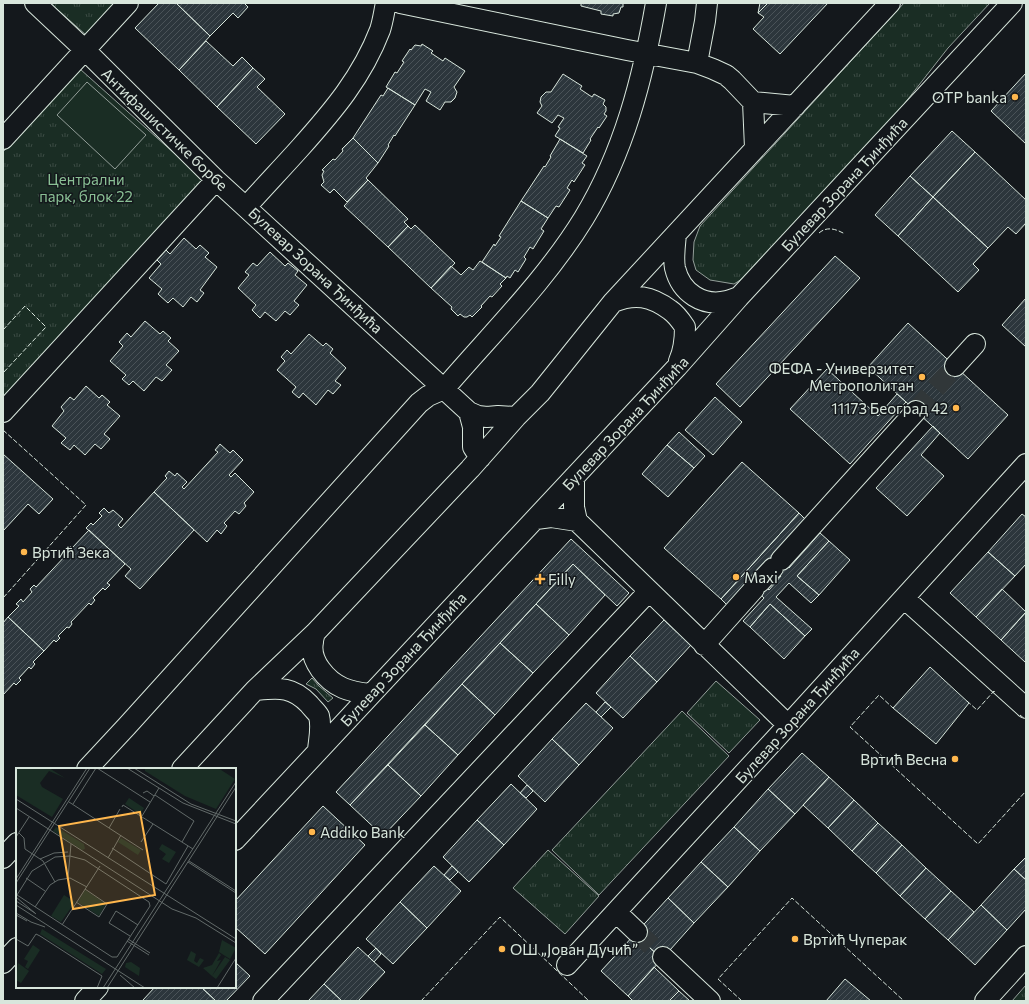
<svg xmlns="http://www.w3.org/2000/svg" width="1029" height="1004" viewBox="0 0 1029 1004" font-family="Commissioner,sans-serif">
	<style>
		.grass { fill: url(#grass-tufts); stroke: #939e99 }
		.garden { fill: #1a2d24; stroke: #939e99 }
		.building { fill: url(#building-hatch); stroke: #d8e6dc; fill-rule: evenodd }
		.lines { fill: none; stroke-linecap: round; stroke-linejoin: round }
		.minor-tunnel { stroke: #313739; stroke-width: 20; stroke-dasharray: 20 10; stroke-linecap: butt }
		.minor-casing { stroke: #d8e6dc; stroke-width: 22 }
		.minor { stroke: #14181c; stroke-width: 20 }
		.fence { stroke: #d8e6dc; stroke-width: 1; stroke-dasharray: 5 2; stroke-linecap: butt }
		.poi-dot { fill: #ffb74d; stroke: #14181c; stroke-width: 1.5 }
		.labels { text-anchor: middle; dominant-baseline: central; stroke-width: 3; stroke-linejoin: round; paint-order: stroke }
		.poi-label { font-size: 15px; fill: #d8e6dc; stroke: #14181c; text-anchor: start }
		.street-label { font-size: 15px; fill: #d8e6dc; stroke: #14181c }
		.park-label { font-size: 15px; fill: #8ac095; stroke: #14181c }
		.inset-road { fill: none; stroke: #626a69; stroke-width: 1 }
		.view { fill: #ffb74d; fill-opacity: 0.15; stroke: #ffb74d; stroke-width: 2 }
		.inset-edge { fill: none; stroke: #d8e6dc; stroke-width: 2 }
	</style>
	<defs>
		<pattern id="grass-tufts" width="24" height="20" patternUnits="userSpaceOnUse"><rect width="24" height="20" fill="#1a2d24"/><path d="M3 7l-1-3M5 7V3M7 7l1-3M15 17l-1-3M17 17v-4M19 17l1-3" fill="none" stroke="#3b4b43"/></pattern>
		<pattern id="building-hatch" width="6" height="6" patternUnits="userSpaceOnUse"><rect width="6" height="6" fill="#2c363c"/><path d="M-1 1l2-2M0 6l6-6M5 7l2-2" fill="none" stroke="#4a5358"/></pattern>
	</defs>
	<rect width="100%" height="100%" fill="#14181c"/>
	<path class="grass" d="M50 3H115L86 35Z
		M904 3H990L948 48 890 122 759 268 734 284 710 280 696 270 693 260 694 242 700 226Z
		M80 69 203 179V184L3 401V152Z
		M312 678 319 686 333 698 328 702 316 689 306 684Z
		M716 681 760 720 729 753 687 713Z
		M682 711 729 756 599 895 552 850Z
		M548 850 599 896 565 934 513 888Z
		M1026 985V1001H1012Z"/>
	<path class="garden" d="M87 82 146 135 115 169 57 115Z"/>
	<path class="building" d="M159 3H176L210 36 179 70 135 28Z
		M176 3H244L248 7 238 18 233 13 210 36Z
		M581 3H623V7H621L619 13 613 14V16L601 14V11L581 6Z
		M760 3H768L758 13Z
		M768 3H828L780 54 753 29 764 17 758 13Z
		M206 41 233 66 242 57 253 68 217 107 179 70Z
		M422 44 433 51 431 53 443 61 445 58 465 71 454 87 457 92 455 98 451 102H445L440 110 426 101 431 92 425 89 415 105 386 87 395 72 397 73 404 62 402 61 410 49 411 50 415 45 421 46Z
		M253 68 265 79 257 87 285 114 256 144 217 107Z
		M1026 73V144L991 111Z
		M563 74 582 86 580 89 592 97 594 94 605 100 603 104 606 107V111L604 114 607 116 599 128 598 127 590 139 591 140 583 153 555 136 560 128 558 127 564 118 558 115 552 123 537 113 542 106 540 102 541 97 546 92H551Z
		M388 88 415 105 395 136 394 135 388 145 389 146 378 163 353 138 381 95 383 96Z
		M952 131 975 152 933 197 910 176Z
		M353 138 378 163 366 178 368 180 347 202 334 189 330 193 321 185 324 182 322 175 324 171 322 170 333 159 335 160 343 151 342 149Z
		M560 139 587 156 582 163 585 165 574 182 572 180 567 188 570 190 559 207 556 206 548 218 521 201 544 166 545 167 551 157 550 156Z
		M975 152 1026 200V223L1016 234 1008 227 988 248 933 197Z
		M910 176 933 197 898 236 875 215Z
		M368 180 408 219 404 222 408 226 388 247 344 206Z
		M933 197 988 248 973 264 979 270 958 292 898 236Z
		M521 201 548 218 541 229 544 231 533 249 530 247 524 257 526 259 518 272 515 270 510 278 507 276 506 278 482 262 494 244 495 246 501 237 499 236Z
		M415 225 455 263 431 288 388 247 408 226 411 229Z
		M184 238 196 249 200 245 209 253 205 257 217 267 200 290 204 293 197 302 191 297 183 307 173 298 168 303 158 294 162 289 149 278 161 264 157 260 166 250 170 254Z
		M270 252 285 266 288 263 298 271 295 275 307 285 294 301 299 305 290 315 285 311 276 321 265 312 260 318 252 310 256 305 238 288 249 275 245 272 253 263 257 266Z
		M835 256 860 278 740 407 716 384Z
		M480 261 506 278 500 284 502 286 492 297 490 296 481 306 482 307 472 317 470 315 467 317H464L460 314 458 316 451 309 452 307 431 288 451 266 461 275 469 267 473 270Z
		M1026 298V347L1002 325Z
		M145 321 160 334 163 331 171 338 168 341 179 351 166 365 172 370 162 381 156 377 144 391 133 381 129 385 122 379 126 375 110 361 123 346 119 342 127 333 131 337Z
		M908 323 1008 415 968 459 868 367Z
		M309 334 323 346 326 343 333 349 330 353 346 368 335 381 341 385 333 394 328 390 316 405 303 393 299 398 292 392 296 387 277 370 285 361 281 357 287 350 291 354Z
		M827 369 878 416 897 394 906 402 850 464 790 409Z
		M86 386 99 398 102 395 110 402 107 405 120 416 104 434 110 439 101 449 95 444 85 455 74 445 70 450 61 443 66 438 52 426 64 411 61 407 70 397 74 400Z
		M715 397 742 422 713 455 685 430Z
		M933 426 940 433 921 455 944 476 907 516 876 488Z
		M679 432 705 456 694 468 667 445Z
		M220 444 230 453 233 450 243 460 229 475 231 477 235 473 254 492 244 503 246 506 239 514 235 511 224 523 227 526 221 534 217 530 207 542 154 492 167 478 165 476 169 471 175 476 177 473 187 482 182 487 184 489 218 452 215 450Z
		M667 445 694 468 668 497 642 474Z
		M3 454 53 499 39 514 28 504 3 531Z
		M742 462 799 513 721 599 664 548Z
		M154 492 194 530 140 589 125 576 131 569 86 528 91 523 93 525 102 516 99 513 104 508 109 513 113 510 123 519 118 525 121 528Z
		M799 513 807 521 776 556 789 568 820 533 829 541 797 576 819 595 811 603 789 583 776 597 812 629 805 636 770 604 750 627 743 621 764 598 750 585 729 607 721 599ZM768 564 781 576 769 590 756 578Z
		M1022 514 1026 517V564L1015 576 988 552Z
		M89 530 125 564 107 583 110 585 105 590 103 588 93 598 95 600 91 605 89 603 71 622 72 624 69 628 67 627 58 636 60 638 56 642 54 640 44 651 8 617 19 606 16 604 21 599 23 602 32 592 30 589 34 585 36 587 68 553 65 551 70 546 72 548Z
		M571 539 629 593 617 606 573 564 350 805 336 792Z
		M829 541 850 560 819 595 797 576Z
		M988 552 1015 576 976 617 950 593Z
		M573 564 605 595 569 635 536 604Z
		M1002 589 1026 612 1001 640 976 617Z
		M536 604 569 635 533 673 500 643Z
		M770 604 805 636 784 659 750 627Z
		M1026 612V661L1025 662 1001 640Z
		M8 617 44 651 33 662 35 664 31 669 29 667 19 678 21 680 16 685 14 683 3 695V623Z
		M664 620 691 645 657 682 630 656Z
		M500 643 533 673 495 715 462 684Z
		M630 656 657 682 623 718 596 693Z
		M930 667 969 703 936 744 893 708Z
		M462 684 495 715 458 755 425 725Z
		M605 702 611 707 601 717 596 712Z
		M586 703 613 728 579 765 552 739Z
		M425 725 458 755 421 796 388 765Z
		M552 739 579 765 545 802 518 776Z
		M802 753 829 777 795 814 768 789Z
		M388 765 421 796 383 836 350 805Z
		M829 777 854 800 828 828 803 805Z
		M511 784 537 809 504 845 477 820Z
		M527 785 533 791 526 798 520 793Z
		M768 789 795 814 760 851 734 827Z
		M854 800 878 823 852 851 828 828Z
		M323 806 365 845 265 954 235 927V901Z
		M477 820 504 845 469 882 443 857Z
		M878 823 902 845 876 873 852 851Z
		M734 827 760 851 728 887 701 862Z
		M902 845 926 868 900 896 876 873Z
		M1026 857V880L1014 869Z
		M701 862 728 887 694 923 668 898Z
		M434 866 461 891 427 928 400 902Z
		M452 866 458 872 450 880 444 875Z
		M926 868 951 891 925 919 900 896Z
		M1014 869 1026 880V909L1007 930 981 905Z
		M951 891 974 912 948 940 925 919Z
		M668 898 694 923 662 959 635 934Z
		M400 902 427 928 393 964 366 939Z
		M981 905 1007 930 975 965 948 940Z
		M635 934 662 959 628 996 601 971Z
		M358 947 385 972 358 1001H342L324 984Z
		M376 948 381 954 374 962 368 956Z
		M235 962 250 976 226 1001H216L201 987H235Z
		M654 967 679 991 669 1001H633L628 996Z
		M845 979 871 1001H826Z
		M324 984 342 1001H308Z
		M155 987H201L216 1001H144L143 1000Z
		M679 991 690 1001H669Z"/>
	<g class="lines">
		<path class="minor-tunnel" d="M916 411 955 366
			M637 932 663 957"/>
		<defs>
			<path id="minor" d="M35 3 85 50 216 180 469 412 478 416 487 417 498 416 516 417
				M400 3 627 50 697 63 713 69 726 75 732 80 753 102 755 148
				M697 63 705 21 707 3
				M753 102 795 106
				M3 139 128 3
				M246 207C264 187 282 168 300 148 333 111 362 77 380 30 383 21 384 12 386 3
				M676 234C675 245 673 258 675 268 681 293 703 307 727 301 731 300 735 298 739 297
				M613 302C635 293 651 296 670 310 676 314 681 321 685 327 685 339 684 350 679 361
				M955 366 975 344
				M3 412 216 180
				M469 412 473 427V447L480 458
				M574 477V507L577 521 788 725
				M536 519 551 517 577 521
				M781 560 916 411
				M760 582 773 568
				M904 598 1026 708
				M315 633C314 636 313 639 313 642 309 661 327 681 343 688 352 692 361 693 370 694
				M704 645 754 589
				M255 690C279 688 292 686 309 704 312 708 317 712 319 716 322 727 319 739 318 750
				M87 769 127 726 419 403 428 396 444 389C492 333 546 280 584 218 624 152 643 78 656 3
				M182 769 255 690 315 633 470 469 516 417 540 393 613 302 890 3
				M235 840 677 367 739 297 1012 3
				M3 858 17 843
				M616 912 637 932
				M663 957 710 1001
				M3 963 17 948
				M567 965 779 735 1026 464
				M85 1001 98 987
				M263 1001 649 591
				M985 1001 1026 956"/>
		</defs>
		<use href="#minor" class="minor-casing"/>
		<use href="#minor" class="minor"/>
		<path class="fence" d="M819 233C827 226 836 229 845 234
			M3 330 25 306 46 327 3 373
			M3 430 86 505 3 598
			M967 701 977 710 994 691 995 692
			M894 707 893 708 879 695 850 727 978 844 1026 791
			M1020 715 1026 720
			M421 1001 500 917 589 1001
			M742 1001 718 979 792 898 904 1001"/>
	</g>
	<g class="poi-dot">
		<circle cx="1015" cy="97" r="4"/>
		<circle cx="922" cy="377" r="4"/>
		<circle cx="956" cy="408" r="4"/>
		<circle cx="24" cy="552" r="4"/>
		<circle cx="736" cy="577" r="4"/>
		<path d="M538 573h4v4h4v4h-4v4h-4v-4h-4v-4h4z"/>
		<circle cx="955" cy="759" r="4"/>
		<circle cx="312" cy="832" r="4"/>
		<circle cx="795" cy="939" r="4"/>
		<circle cx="502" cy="949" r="4"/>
	</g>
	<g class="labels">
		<g class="poi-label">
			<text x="1007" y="97" text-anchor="end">OTP banka</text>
			<text x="914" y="368" text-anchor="end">ФЕФА - Универзитет<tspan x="914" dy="17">Метрополитан</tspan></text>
			<text x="948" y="408" text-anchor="end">11173 Београд 42</text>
			<text x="32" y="552">Вртић Зека</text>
			<text x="744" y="577">Maxi</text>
			<text x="548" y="579">Filly</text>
			<text x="947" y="759" text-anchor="end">Вртић Весна</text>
			<text x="320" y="832">Addiko Bank</text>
			<text x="803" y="939">Вртић Чуперак</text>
			<text x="510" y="949">ОШ „Јован Дучић”</text>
		</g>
		<g class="street-label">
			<text transform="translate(165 129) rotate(44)">Антифашистичке борбе</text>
			<text transform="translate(844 184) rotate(-47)">Булевар Зорана Ђинђића</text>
			<text transform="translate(316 270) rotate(43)">Булевар Зорана Ђинђића</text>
			<text transform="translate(625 423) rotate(-47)">Булевар Зорана Ђинђића</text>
			<text transform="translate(403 659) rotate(-47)">Булевар Зорана Ђинђића</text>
			<text transform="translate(797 715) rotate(-48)">Булевар Зорана Ђинђића</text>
		</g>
		<g class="park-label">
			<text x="86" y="179">Централни<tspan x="86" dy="17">парк, блок 22</tspan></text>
		</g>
	</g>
	<g transform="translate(16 768)">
		<rect width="220" height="220" fill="#14181c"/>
		<path d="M0 0H33L49 10 33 3 24 15 26 19 47 31 36 49 0 27ZM129 0H202L219 11 200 41 169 28 129 3ZM113 30 128 40 124 46 109 36ZM40 59 68 76 69 81 66 82 37 63ZM105 70 125 82 122 87 102 74ZM69 122 90 136 83 148 62 134ZM48 127 59 134 45 154 35 148ZM26 161 90 201 86 206 24 166ZM206 172 220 180 214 191 203 184ZM175 183 180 186 178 193 181 195 184 190 188 192 183 199 171 192ZM203 185 205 187 201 193 205 192 196 208 187 200 196 197ZM209 189 214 192 200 211 196 208ZM115 194 124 200 123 208 109 199 110 195ZM2 195 13 203 5 215 0 212Z" fill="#1a2d24"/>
		<path d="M146 76 160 84 153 95 146 91 150 86 143 81ZM17 177 24 182 12 201 9 199 12 193 8 191Z" fill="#1a2d24"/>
		<path class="inset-road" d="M81 0 134 34M111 0 167 35 220 56M118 0 175 36 220 53M127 25 131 23 138 28M139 27 178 53 166 74M0 31 220 171M53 34 127 82M57 36 80 0M106 39 107 37 177 81M0 40 156 141 180 150 220 175M126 48 143 20M93 60 104 41M3 65 8 70 9 81 27 93 39 114M0 69 13 49M125 74 137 56M96 80 150 116 172 78M39 89 54 88 69 92 133 134 134 138 101 189H96L1 127 16 103ZM92 90 105 67M24 91 38 85 52 84M173 93 220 123M172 94 220 125M10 110 29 123M52 110 55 76M0 111 71 0M0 115 74 0M0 129 20 146M0 133 19 145M60 134 83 149 91 136 69 121M0 137 129 220M19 139 34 117 42 112 54 110 71 119M0 145 15 154M0 147 11 153M15 154 29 159M46 157 84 98M114 168 93 155 100 143 122 157M0 171 12 178 20 166 24 168 86 208 81 220M112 171 134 185M111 173 133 187M104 207 119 220M87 220 220 14M91 220 220 19M201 220 220 190"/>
		<path class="view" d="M124 44 139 127 57 141 43 58Z"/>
		<rect width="220" height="220" class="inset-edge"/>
	</g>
	<rect width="1029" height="1004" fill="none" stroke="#d8e6dc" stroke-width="8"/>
</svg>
